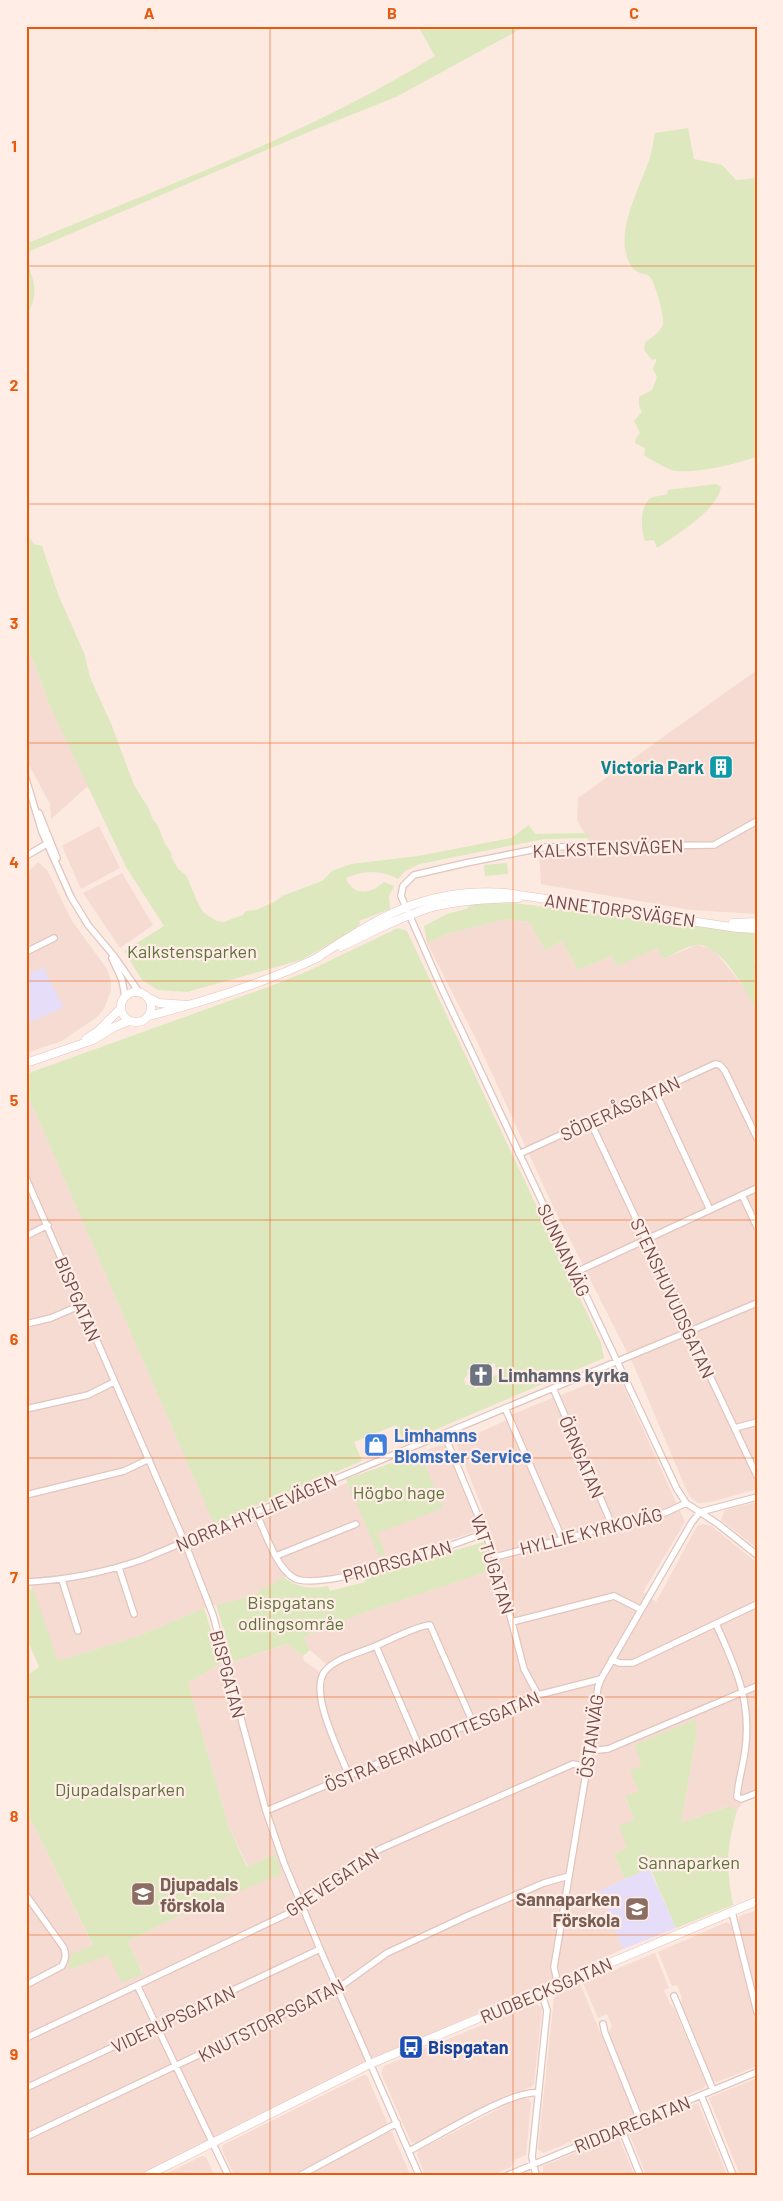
<svg xmlns="http://www.w3.org/2000/svg" width="783" height="2201" viewBox="0 0 783 2201" font-family="Barlow,sans-serif">
	<style>
		.residential { fill: #f5dbd2 }
		.education { fill: #e6ddf8 }
		.green { fill: #dde8bf; fill-rule: evenodd }
		.lines { fill: none; stroke-linecap: round; stroke-linejoin: round }
		.street-casing { stroke: #e1c5bf; stroke-width: 8 }
		.secondary-casing { stroke: #e6c3bd; stroke-width: 9 }
		.street { stroke: #fff; stroke-width: 5.5 }
		.secondary { stroke: #fff; stroke-width: 8 }
		.grid { fill: none; stroke: #e8590c; stroke-width: 1; stroke-opacity: 0.55 }
		.labels { text-anchor: middle; dominant-baseline: central; stroke-width: 4.5; stroke-linejoin: round; paint-order: stroke }
		.culture-label { font-size: 18px; font-weight: bold; fill: #0d838f; stroke: #ffede6; text-anchor: end }
		.street-label { font-size: 18px; fill: #724a48; stroke: #ffede6 }
		.park-label { font-size: 18px; fill: #5e723e; stroke: #ffede6 }
		.worship-label { font-size: 18px; font-weight: bold; fill: #5b616d; stroke: #ffede6; text-anchor: start }
		.shop-label { font-size: 18px; font-weight: bold; fill: #366cbe; stroke: #ffede6; text-anchor: start }
		.education-label { font-size: 18px; font-weight: bold; fill: #785e54; stroke: #ffede6; text-anchor: start }
		.transit-label { font-size: 18px; font-weight: bold; fill: #164399; stroke: #ffede6; text-anchor: start }
		.neatline { fill: none; stroke: #e8590c; stroke-width: 2 }
		.grid-label { font-size: 16px; text-anchor: middle; font-weight: bold; fill: #e8590c }
	</style>
	<rect width="100%" height="100%" fill="#fce9e0"/>
	<path class="residential" d="M26 648 34 663 50 706 89 785 51 819 50 804 26 759Z
		M757 670V914L691 910 541 884 539 852 595 851 577 820 578 798Z
		M99 826 120 868 81 889 62 846Z
		M38 862 47 870 72 921 107 969 111 981V990L104 1009 97 1017 62 1041 26 1053V956L54 941 51 936 26 948V874Z
		M122 873 153 925 120 948 83 893Z
		M505 919 529 922 545 950 562 941 578 970 612 956 617 966 657 947 664 959 696 945 713 949 746 990 757 1012V1489L711 1502 698 1503 689 1496 634 1366 552 1204 476 1039 427 943 447 934Z
		M26 1091 219 1535 440 1445 445 1447 473 1514 483 1510 456 1443 507 1420 537 1491 542 1489 511 1415 555 1397 580 1461 586 1459 559 1396 617 1372 685 1522 643 1592 656 1602 697 1526 704 1524 713 1527 757 1563V1789L748 1793 737 1811 728 1806 681 1823 696 1739V1720L634 1745 642 1765 639 1791 625 1797 634 1820 627 1847 614 1854 625 1879 599 1891 623 1949 383 2055 141 2175H26V1816L33 1824 93 1946 69 1970 108 1954 143 1973 128 1941 181 1915 274 1854 248 1867 228 1825 188 1683 221 1663 233 1662 288 1644 303 1656 304 1661 320 1672 326 1664 310 1650 304 1637 366 1612 493 1570 480 1530 337 1576 304 1579 292 1573 251 1596 204 1608 139 1636 58 1661 26 1572Z
		M757 1502V1548L721 1520 725 1510Z
		M757 1910V1996L738 1921 740 1916Z
		M727 1922 731 1925 757 2027V2066L717 2082 713 2081 681 2004 682 1998 677 1985 672 1986 658 1952Z
		M655 1953 669 1988 664 1990 670 2004 674 2008 706 2084 704 2088 644 2112 640 2111 608 2033 612 2026 607 2014 598 2018 583 1983Z
		M580 1984 634 2113 632 2117 543 2153 538 2149 554 1998 557 1994Z
		M535 2003 542 2008 534 2084 531 2087 508 2095 415 2143 411 2142 381 2073 384 2066Z
		M364 2075 367 2076 387 2122 386 2125 293 2175H234L222 2149 223 2145Z
		M757 2078V2170L746 2175H740L709 2098Z
		M520 2098 529 2099 531 2103 526 2155 514 2160 511 2167 492 2175H425L417 2155 419 2150Z
		M698 2103 727 2175H646L628 2131Z
		M389 2132H392L410 2175H308Z
		M618 2135 634 2175H543V2166Z
		M202 2156 206 2157 214 2175H164Z"/>
	<path class="education" d="M43 967 63 1006 59 1010 26 1023V973L28 975Z
		M649 1868 676 1928 623 1949 599 1891Z"/>
	<path class="green" d="M418 26H526L396 97 318 128 30 251 26 257V244C164 186 308 135 435 56Z
		M688 128 694 159 722 165 736 180 757 178V456C740 464 689 475 672 470 666 468 649 459 644 455L645 448 635 443 636 438 640 433 634 421 642 412 639 406V397L652 390 657 377 653 369 656 361V359L652 360 644 350 645 343C651 337 660 333 663 324 665 317 655 283 650 277 646 273 641 274 636 271 629 267 626 255 625 248 622 220 639 188 648 163 652 154 653 143 655 133Z
		M26 262C35 279 39 298 26 315Z
		M716 484 721 487C716 512 677 534 657 548L654 540 645 541C641 530 639 506 651 498 655 496 662 496 667 494L668 490Z
		M26 533 34 544 42 546 58 594 84 653 90 677 112 726 134 785 149 809 152 818 158 826 165 844 171 852 172 858 178 869 186 875 197 901 203 912 210 917 217 921 224 922 243 915 246 911 256 910 274 902 282 896 322 881 332 871 351 864 418 856 511 838 529 825 535 834 587 833 590 838 544 839 420 864 405 871 398 879C380 870 365 870 346 878 354 898 372 893 384 882L394 886 389 896 390 909 359 921 360 924 350 933 301 960 187 992 158 990 142 980 124 951 164 926 126 867 50 706 34 663 26 648Z
		M507 863 508 874 485 876 484 865Z
		M514 903 757 934V959L754 961 757 967V1012C748 993 720 942 696 945 686 946 673 955 664 959L657 948 617 966 612 956 578 970 562 941 545 950 529 922 505 919 447 934 427 943 424 926 447 914 466 909 472 904Z
		M398 928 407 931 601 1343 604 1358 404 1443 396 1425 354 1442 362 1461 214 1524 26 1091V1074L268 987 306 972ZM494 1363 498 1374 483 1381 484 1385 475 1389 473 1385H466L464 1379 468 1374 467 1370 476 1366 478 1370Z
		M420 1453 443 1508 377 1533 386 1554 379 1556 346 1479Z
		M484 1542 493 1570 366 1612 304 1637 310 1650 303 1656 287 1644 233 1662 216 1605 251 1596 284 1577C295 1588 314 1589 328 1586L330 1591 365 1582 364 1576Z
		M33 1589 58 1661 139 1636 204 1608 221 1663 188 1683 228 1825 247 1867 275 1854 282 1874 181 1915 128 1941 143 1974 122 1983 108 1955 68 1970 70 1955 93 1945 33 1824 26 1816V1676L39 1667 26 1636V1590Z
		M696 1719V1739L681 1823 729 1806 737 1811C726 1849 726 1866 733 1905L676 1928 650 1868 625 1879 614 1854 627 1847 619 1826 634 1820 625 1796 639 1791 630 1771 642 1765 634 1745Z"/>
	<g class="lines">
		<defs>
			<path id="street" d="M26 779 42 832 71 897 88 925 114 956 139 992
				M39 813 57 858
				M757 821 714 845 546 847 466 863 414 875 403 886 401 896 441 987 677 1489 686 1503 718 1524 757 1555
				M26 856 50 842
				M26 952 54 938
				M112 958 122 980 125 996
				M655 1091 710 1210
				M590 1121 757 1476
				M519 1154 715 1064 720 1065 725 1071 757 1138
				M26 1178 185 1543 213 1615 266 1811 284 1863 320 1949 419 2175
				M742 1195 757 1227
				M26 1236 48 1225
				M574 1273 757 1188
				M26 1324 51 1318 81 1305
				M553 1388 612 1525
				M505 1408 562 1538
				M26 1409 88 1395 114 1382
				M735 1428 757 1422
				M444 1434 495 1557 524 1669 538 1695
				M26 1495 124 1471 149 1459
				M700 1512 757 1497
				M256 1513C265 1531 276 1568 294 1578 321 1593 453 1545 485 1533
				M276 1556 356 1524
				M495 1557 667 1512 686 1503
				M119 1568 134 1614
				M62 1580 78 1631
				M26 1582C67 1580 103 1573 141 1560L757 1303
				M512 1622 614 1596 640 1609
				M716 1624C736 1668 752 1702 745 1751 743 1766 738 1782 737 1797L741 1799 757 1793
				M376 1646 419 1746
				M612 1659 619 1663H633L757 1604
				M590 1748 598 1750 608 1749 757 1686
				M349 1776C340 1752 308 1692 325 1671 336 1658 359 1653 373 1647 386 1642 418 1625 430 1625L473 1723
				M266 1811 538 1695 601 1679
				M26 1895 64 1948C66 1955 66 1959 62 1966L26 1985
				M732 1912 757 2012
				M137 1985 228 2175
				M558 1985 554 1967 587 1767 598 1687 601 1679 692 1522 700 1512
				M674 1996 713 2090
				M603 2024 605 2033 640 2120
				M26 2038 302 1907 340 1874 380 1849 573 1764 587 1767
				M26 2088 320 1949
				M701 2095 733 2175
				M621 2128 640 2175
				M26 2137 337 1989 387 1953 469 1915 544 1883 569 1876
				M409 2151C435 2138 514 2088 538 2093
				M301 2175 397 2123
				M508 2175 757 2072
				M536 2175 532 2157 547 2010 541 1992"/>
			<path id="secondary" d="M733 923 757 922
				M341 947C369 933 399 918 429 908 458 900 489 899 518 898
				M315 959C379 917 426 887 506 893L737 928 757 929
				M121 1007a15 15 0 1 1 30 0a15 15 0 1 1-30 0Z
				M149 998 159 1003 187 1005
				M149 1016C206 1001 265 983 319 957
				M86 1039 98 1031 121 1008
				M26 1063 93 1040 114 1027 129 1021
				M148 2175 370 2064 757 1901"/>
		</defs>
		<use href="#street" class="street-casing"/>
		<use href="#secondary" class="secondary-casing"/>
		<use href="#street" class="street"/>
		<use href="#secondary" class="secondary"/>
	</g>
	<path class="grid" d="M270 26V2175M513 26V2175M26 266H757M26 504H757M26 743H757M26 981H757M26 1220H757M26 1458H757M26 1697H757M26 1935H757"/>
	<defs>
		<symbol id="building-square" viewBox="-11 -11 22 22"><rect x="-9" y="-9" width="18" height="18" rx="4" fill="#0f9aa8" stroke="#ffede6"/><path d="M-4-6H4V6H1V3H-1V6H-4ZM-2.5-4.3h1.7v1.8h-1.7ZM.8-4.3h1.7v1.8H.8ZM-2.5-1h1.7V.8h-1.7ZM.8-1h1.7V.8H.8Z" fill="#fff"/></symbol>
		<symbol id="church-square" viewBox="-11 -11 22 22"><rect x="-9" y="-9" width="18" height="18" rx="4" fill="#6b7280" stroke="#ffede6"/><path d="M-1.2-6h2.4v3.5h3.3v2.4h-3.3V6h-2.4V-.1h-3.3v-2.4h3.3Z" fill="#fff"/></symbol>
		<symbol id="shop-square" viewBox="-11 -11 22 22"><rect x="-9" y="-9" width="18" height="18" rx="4" fill="#3f7fe0" stroke="#ffede6"/><path d="M-5-2.5h2.3a2.7 3.5 0 0 1 5.4 0H5L5.5 6h-11ZM-1.5-2.5h3a1.5 2.3 0 0 0-3 0Z" fill="#fff"/></symbol>
		<symbol id="school-square" viewBox="-11 -11 22 22"><rect x="-9" y="-9" width="18" height="18" rx="4" fill="#8d6e63" stroke="#ffede6"/><path d="M0-5L7-2L0 1L-7-2ZM-4 1L0 2.5L4 1V4Q0 6-4 4Z" fill="#fff"/></symbol>
		<symbol id="bus-square" viewBox="-11 -11 22 22"><rect x="-9" y="-9" width="18" height="18" rx="4" fill="#1a4fb4" stroke="#ffede6"/><path d="M-5-6H5V4H4V6H2V4H-2V6H-4V4H-5ZM-3.5-4V0h7V-4ZM-3.5 1.2v1.5H-2V1.2ZM2 1.2v1.5H3.5V1.2Z" fill="#fff"/></symbol>
	</defs>
	<g fill-rule="evenodd">
		<use href="#building-square" x="707" y="753" width="28" height="28"/>
		<use href="#church-square" x="467" y="1361" width="28" height="28"/>
		<use href="#shop-square" x="362" y="1431" width="28" height="28"/>
		<use href="#school-square" x="129" y="1880" width="28" height="28"/>
		<use href="#school-square" x="623" y="1895" width="28" height="28"/>
		<use href="#bus-square" x="397" y="2033" width="28" height="28"/>
	</g>
	<g class="labels">
		<g class="culture-label">
			<text x="704" y="767">Victoria Park</text>
		</g>
		<g class="street-label">
			<text transform="translate(608 848) rotate(-2)">KALKSTENSVÄGEN</text>
			<text transform="translate(620 910) rotate(8)">ANNETORPSVÄGEN</text>
			<text transform="translate(620 1108) rotate(-25)">SÖDERÅSGATAN</text>
			<text transform="translate(564 1250) rotate(65)">SUNNANVÄG</text>
			<text transform="translate(673 1298) rotate(65)">STENSHUVUDSGATAN</text>
			<text transform="translate(78 1299) rotate(67)">BISPGATAN</text>
			<text transform="translate(582 1457) rotate(67)">ÖRNGATAN</text>
			<text transform="translate(256 1512) rotate(-23)">NORRA HYLLIEVÄGEN</text>
			<text transform="translate(591 1531) rotate(-14)">HYLLIE KYRKOVÄG</text>
			<text transform="translate(397 1561) rotate(-16)">PRIORSGATAN</text>
			<text transform="translate(493 1564) rotate(72)">VATTUGATAN</text>
			<text transform="translate(228 1674) rotate(75)">BISPGATAN</text>
			<text transform="translate(591 1736) rotate(-82)">ÖSTANVÄG</text>
			<text transform="translate(432 1741) rotate(-23)">ÖSTRA BERNADOTTESGATAN</text>
			<text transform="translate(332 1882) rotate(-34)">GREVEGATAN</text>
			<text transform="translate(546 1990) rotate(-23)">RUDBECKSGATAN</text>
			<text transform="translate(173 2019) rotate(-25)">VIDERUPSGATAN</text>
			<text transform="translate(271 2020) rotate(-27)">KNUTSTORPSGATAN</text>
			<text transform="translate(632 2124) rotate(-22)">RIDDAREGATAN</text>
		</g>
		<g class="park-label">
			<text x="192" y="951">Kalkstensparken</text>
			<text x="399" y="1492">Högbo hage</text>
			<text x="291" y="1602">Bispgatans<tspan x="291" dy="21">odlingsområe</tspan></text>
			<text x="120" y="1789">Djupadalsparken</text>
			<text x="689" y="1862">Sannaparken</text>
		</g>
		<g class="worship-label">
			<text x="498" y="1375">Limhamns kyrka</text>
		</g>
		<g class="shop-label">
			<text x="394" y="1435">Limhamns<tspan x="394" dy="21">Blomster Service</tspan></text>
		</g>
		<g class="education-label">
			<text x="160" y="1884">Djupadals<tspan x="160" dy="21">förskola</tspan></text>
			<text x="620" y="1899" text-anchor="end">Sannaparken<tspan x="620" dy="21">Förskola</tspan></text>
		</g>
		<g class="transit-label">
			<text x="428" y="2047">Bispgatan</text>
		</g>
	</g>
	<rect width="783" height="2201" fill="none" stroke="#ffede6" stroke-width="55"/>
	<rect x="28" y="28" width="728" height="2146" class="neatline"/>
	<g class="grid-label">
		<text x="149" y="19">A</text>
		<text x="392" y="19">B</text>
		<text x="634" y="19">C</text>
		<text x="14" y="152">1</text>
		<text x="14" y="391">2</text>
		<text x="14" y="629">3</text>
		<text x="14" y="868">4</text>
		<text x="14" y="1106">5</text>
		<text x="14" y="1345">6</text>
		<text x="14" y="1583">7</text>
		<text x="14" y="1822">8</text>
		<text x="14" y="2060">9</text>
	</g>
</svg>
